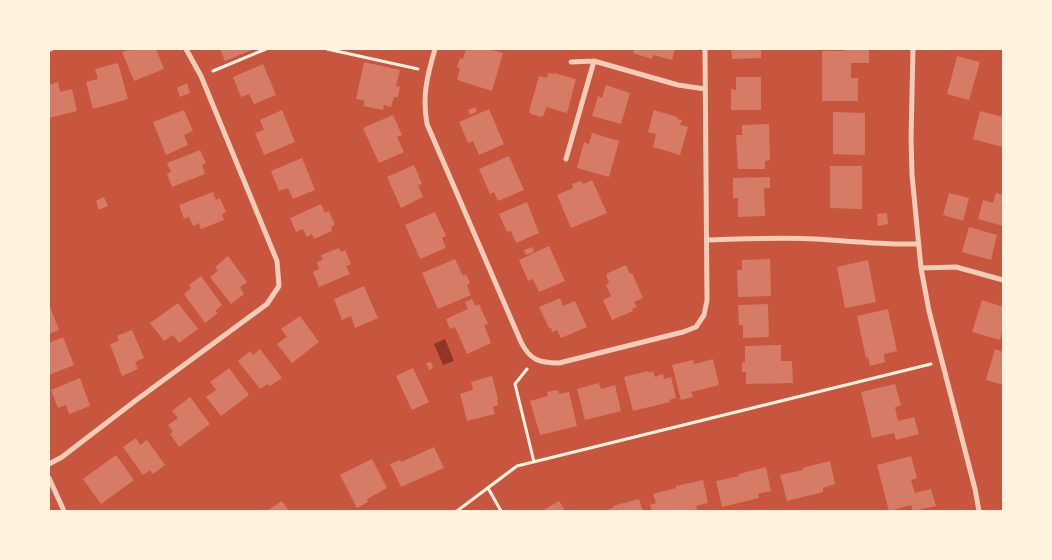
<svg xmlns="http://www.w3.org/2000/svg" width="1052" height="560" viewBox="0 0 1052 560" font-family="'Varela Round',sans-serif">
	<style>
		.water { fill: #8f3625 }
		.building { fill: #d67c66 }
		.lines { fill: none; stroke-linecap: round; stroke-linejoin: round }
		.path { stroke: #fff3e0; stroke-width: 3 }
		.minor { stroke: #f1ccb7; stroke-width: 5 }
	</style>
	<rect width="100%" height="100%" fill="#c8553d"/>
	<path class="water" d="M445 339 454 361 443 365 434 344Z"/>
	<path class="building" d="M132 49H142V50L156 49 164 69 134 81 122 52Z
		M220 49H254L225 61Z
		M466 49H487L503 53 492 91 457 80 460 68 457 67 460 58 463 59Z
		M634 49H675L672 60 653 55 652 59 633 53Z
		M731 49H761V58L732 59Z
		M845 49H869V63H851V78H858V101H822V51H845Z
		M957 56 980 62 969 100 947 94Z
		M364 62 400 70 396 86 400 87 398 97H394L391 107 384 105 383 110 363 106 365 101 356 99Z
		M118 63 128 99 93 109 86 82 98 79 95 69Z
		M263 64 276 95 254 104 249 94 241 97 233 77Z
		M548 73 553 74 554 73 576 79 567 113 546 107 544 115 541 117 531 114 529 111 539 76 547 78Z
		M736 77H761V110H731V89L736 90Z
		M58 82 60 92 72 89 77 111 49 118V85Z
		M187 83 190 93 180 97 177 88Z
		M606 85 630 93 621 124 592 116 598 96 602 98Z
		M475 107 477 111 470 115 468 110Z
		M489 109 504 144 479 155 473 141 468 143 459 122Z
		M184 110 193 131 184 135 188 145 166 155 153 122Z
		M282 110 295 142 264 155 255 133 264 130 260 120Z
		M654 110 677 117V119L682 120 680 125 688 127 680 155 653 147 656 134 648 132Z
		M980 111 1003 117 1002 147 973 139Z
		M833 112 865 113V155L833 154Z
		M393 115 402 135 397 137 404 152 379 163 363 128Z
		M769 124 770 160 765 161V169H738L736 135H742V125Z
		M592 133 619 141 609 177 577 168 584 142 589 144Z
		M200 150 206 163 202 165 205 174 172 187 167 174 171 172 167 163Z
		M509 156 524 190 498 201 494 192 490 194 479 169Z
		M302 158 315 190 293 199 288 188 279 191 271 171Z
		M414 165 422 184 418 185 423 197 401 208 387 177Z
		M830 166H862V209L830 208Z
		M770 177V188H764L765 216 738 217V198H733V178Z
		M592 180 607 213 571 228 557 195 573 188 572 184 581 181 583 184Z
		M213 192 216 200 220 198 222 203 226 212 222 214 224 220 201 229 199 223 193 226 189 217 184 219 179 205Z
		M949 193 969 198 963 221 943 215Z
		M996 193 1003 195V226L978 219 983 200 993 203Z
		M104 197 108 206 99 210 96 201Z
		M527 202 539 233 516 243 511 231 507 232 499 214Z
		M321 204 325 213 329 211 335 225 331 227 332 231 314 239 312 234 307 237 303 229 296 232 290 218Z
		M435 212 446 236 442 238 446 248 420 259 405 225Z
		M887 213 888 224 878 226 877 214Z
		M969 227 997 235 991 260 962 252Z
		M549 246 565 281 539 292 533 279 528 281 519 260Z
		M532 247 534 252 526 255 524 250Z
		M339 248 341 252 345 250 351 264 346 266 350 274 319 287 313 272 319 269 317 262 323 260 321 255Z
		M228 256 247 282 240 287 244 294 231 304 210 277 218 271 215 267Z
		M455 259 463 276 466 274 470 283 467 285 471 295 438 309 422 273Z
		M770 259 771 296 738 297 737 270H742V260Z
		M868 260 876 302 845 308 837 267Z
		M626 265 630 274 632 273 643 298 634 302 637 307 632 309 633 311 612 320 603 300 611 296 606 285 609 283 606 274Z
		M201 276 222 305 215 311 218 313 205 323 184 294 191 288 189 285Z
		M364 286 378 318 355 328 351 316 342 320 334 299Z
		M560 298 563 306 575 301 587 327 561 338 557 330 552 332 551 328H549L539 307Z
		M472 299 475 306 479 304 488 324 484 325 491 343 467 354 455 327 450 329 446 319 468 309 465 302Z
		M982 300 1003 307V327L1000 340 972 332Z
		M178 303 198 329 179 343 173 335 164 341 150 323Z
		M49 304 59 330 49 334Z
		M768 304 769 337 743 338V325H739L738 305Z
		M888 309 897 351 884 354 885 362 870 366 868 357 866 358 857 316Z
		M300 316 319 342 292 363 277 344 287 337 281 329Z
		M132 330 144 358 135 362 138 369 122 376 110 344 119 341 117 336Z
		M63 337 74 365 49 375V343Z
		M781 345V361H792L793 383 746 384V372H742V363L745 362V346Z
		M260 349 282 378 270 386 268 384 260 389 238 361 250 351 253 355Z
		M995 349 1003 352V385L986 380Z
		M713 359 719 385 691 392 693 397 681 400 672 365 693 360 694 364Z
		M431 362 433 368 429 370 426 363Z
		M229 368 249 395 221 416 206 397 216 390 210 382Z
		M413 368 429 402 412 410 396 376Z
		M648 371 649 373 653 371 655 377 663 374 664 379 671 377 676 398 669 400 670 402 633 411 624 377Z
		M492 376 498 399 497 400 498 405 493 407 495 414 467 421 460 394 473 390 471 382Z
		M80 378 90 406 69 414 66 405 58 408 51 390Z
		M599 383 601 389 615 385 621 411 585 420 577 389Z
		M895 384 901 405 895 407 898 421 914 417 919 434 896 440 894 433 872 438 861 392Z
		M558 390 559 394 569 392 577 426 540 435 530 401 548 396 547 392Z
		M190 397 210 424 179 447 170 434 173 432 168 425 178 418 172 411Z
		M136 438 140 445 147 440 165 465 153 474 150 470 143 475 123 447Z
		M434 447 444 468 401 487 390 464 400 460 401 462Z
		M116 455 134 480 101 504 83 479Z
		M911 456 917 478 911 480 915 493 931 489 936 506 913 511 911 505 889 511 877 465Z
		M372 459 387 488 367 499 368 502 357 508 340 475Z
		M830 461 835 484 823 488V492L787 501 780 475 803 470 802 468Z
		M766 467 771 491 758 494 759 498 722 507 716 481 739 476V474Z
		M703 480 708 503 696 506 697 510 690 511H652L650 505 656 503 653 494 676 488V486Z
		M639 499 643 511H603L613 508V506Z
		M282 501 289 511H267Z
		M559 501 565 511H542Z"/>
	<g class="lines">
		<path class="path" d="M327 49 418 69
			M213 71 266 49
			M527 369 515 384 534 462
			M488 488 501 511
			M457 511 517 466 931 364"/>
		<path class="minor" d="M49 49H51
			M435 49C427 76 422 97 427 124L521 342C530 360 539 363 559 363L683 332 696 327 704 315 707 300 705 49
			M913 49 911 139 912 175 921 268 929 311 975 489 979 511
			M571 62 594 61 678 85 705 89
			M566 159 594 61
			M707 240C743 239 779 237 815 239 849 241 884 245 918 244
			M921 268 956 267 1003 280
			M49 464 62 457 135 401 267 304 279 286 277 261 201 76 186 49
			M49 478 64 511"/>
	</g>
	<rect width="1052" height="560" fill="none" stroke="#fff3e0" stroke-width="100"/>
</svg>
